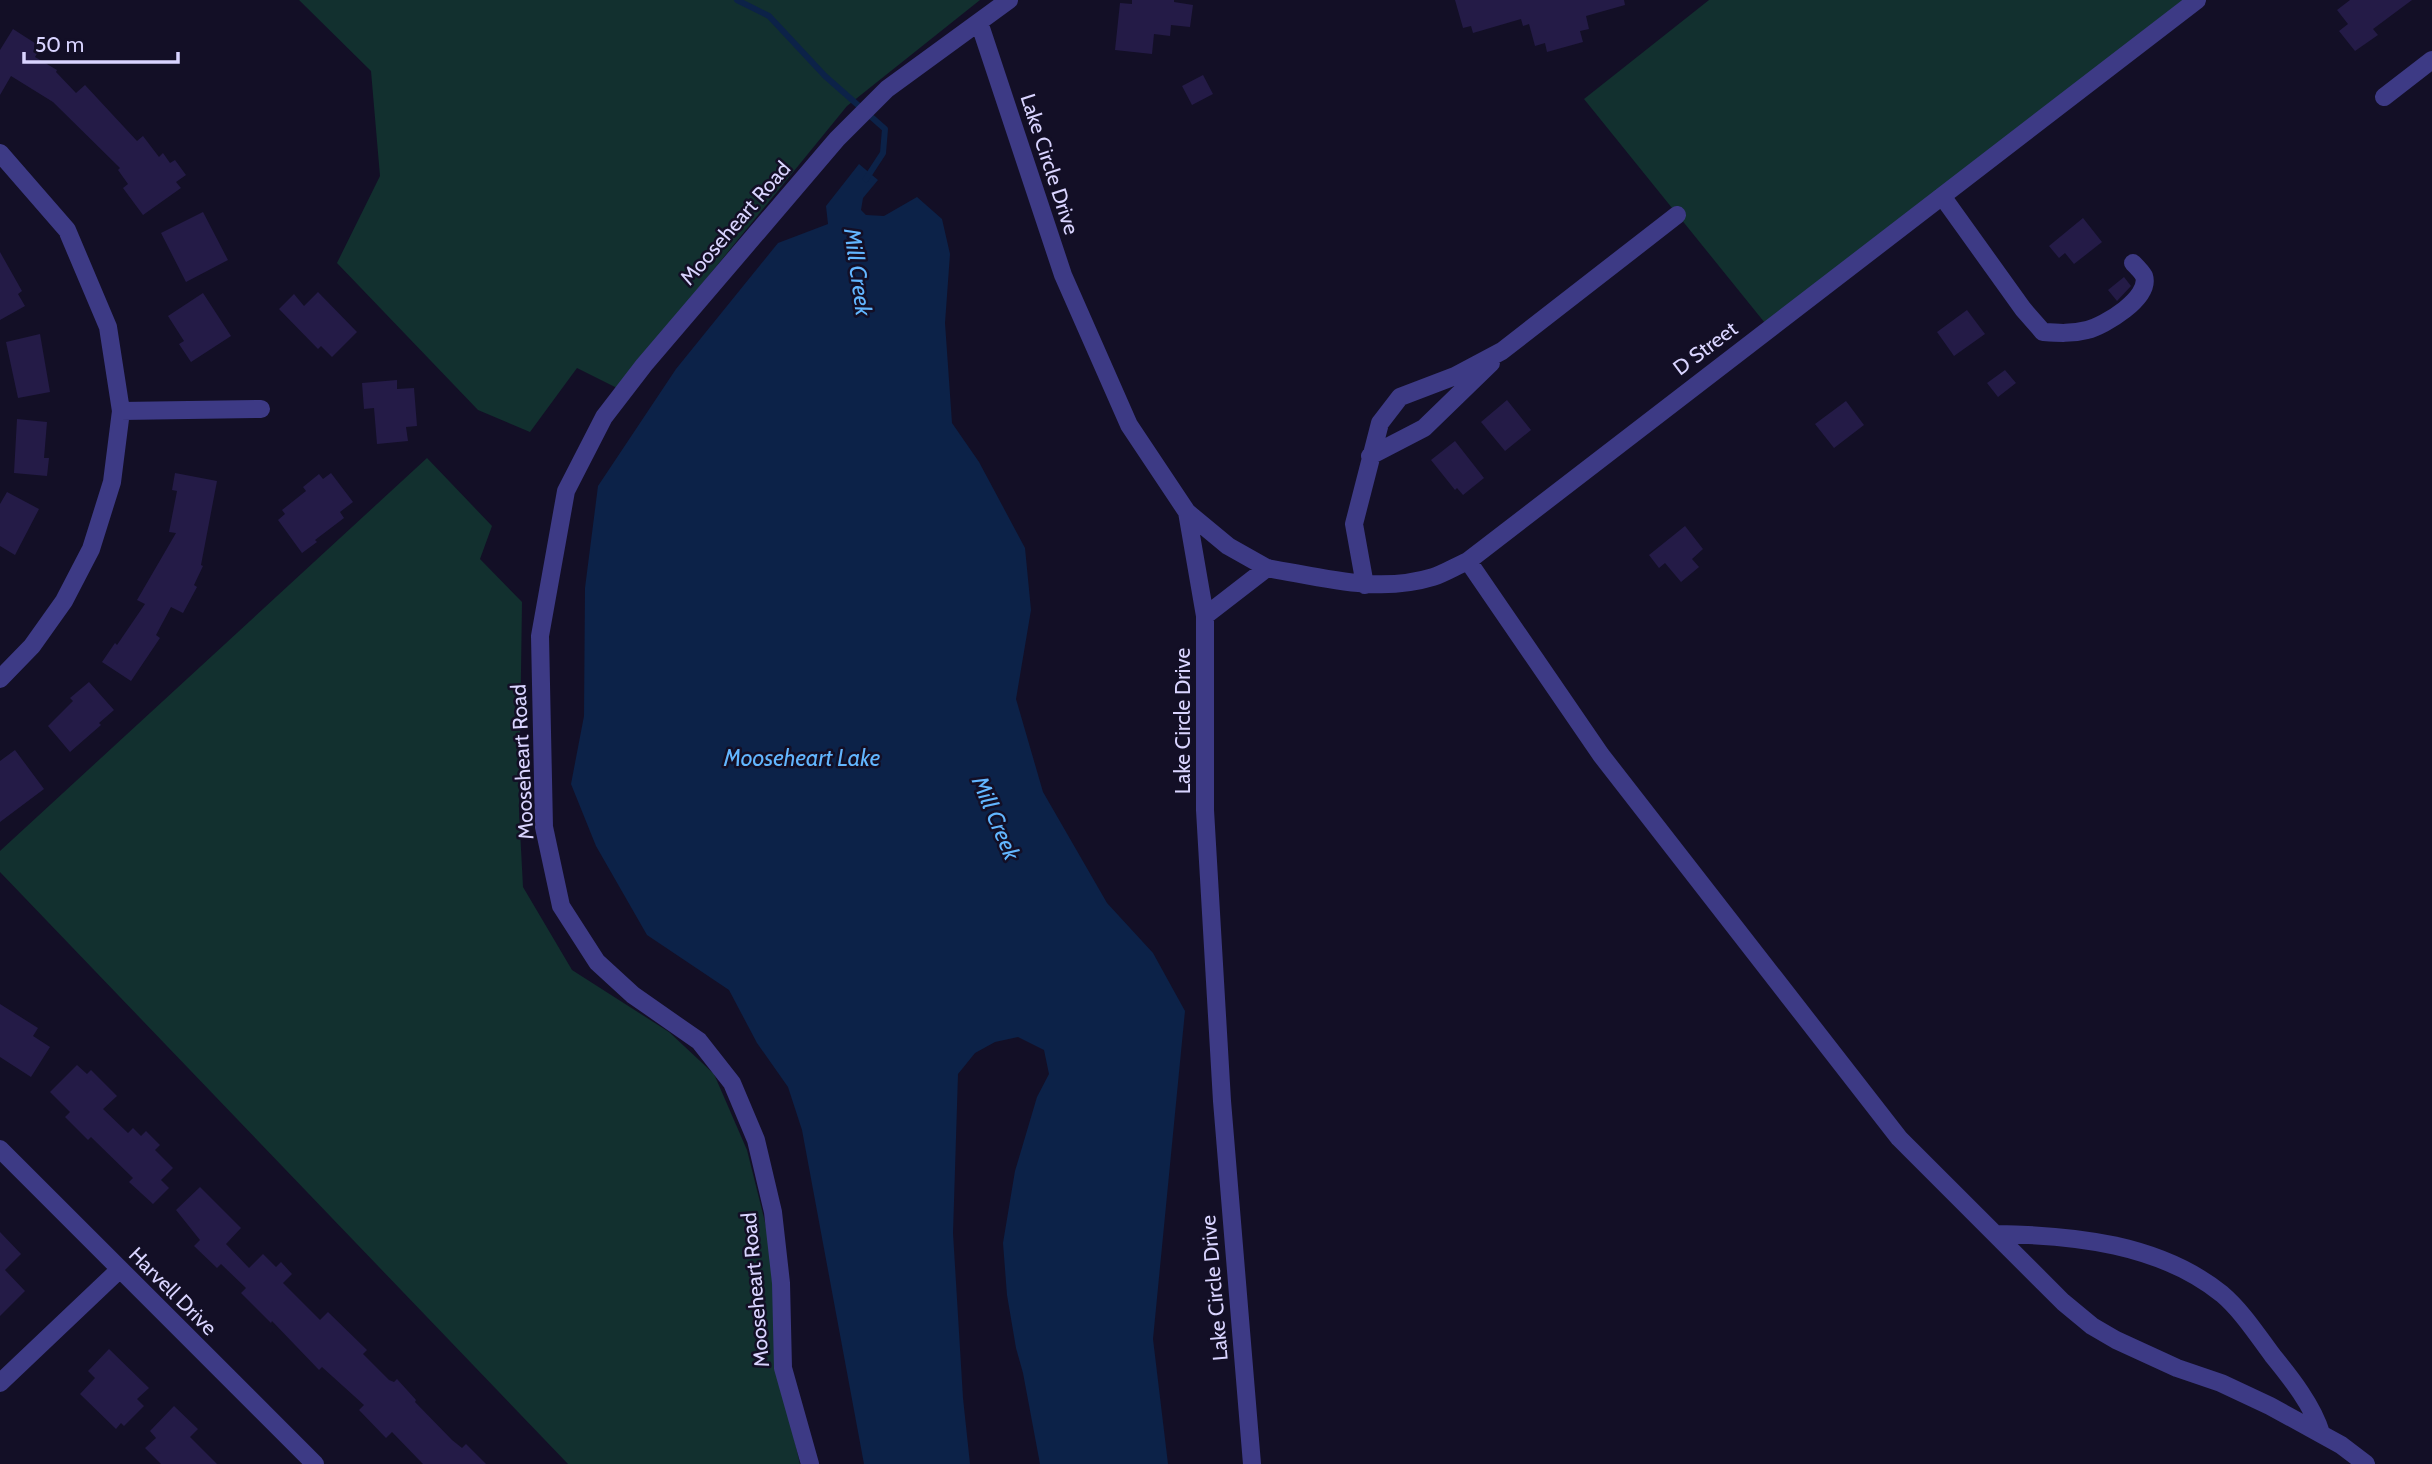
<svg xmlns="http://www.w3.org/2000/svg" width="2432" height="1464" viewBox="0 0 2432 1464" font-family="Cabin,sans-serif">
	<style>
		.green { fill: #12302f }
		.water { fill: #0c2248 }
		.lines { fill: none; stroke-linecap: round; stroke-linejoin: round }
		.stream { stroke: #0c2248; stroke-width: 6 }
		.building { fill: #241b47 }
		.minor { stroke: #3d3a85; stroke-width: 18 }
		.labels { text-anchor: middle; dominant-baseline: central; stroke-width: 5; stroke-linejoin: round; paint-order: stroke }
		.street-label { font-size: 21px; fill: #d9d4ff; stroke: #130f26 }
		.water-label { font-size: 23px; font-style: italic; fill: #62b6ff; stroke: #130f26 }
	</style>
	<rect width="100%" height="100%" fill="#130f26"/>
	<path class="green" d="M299 0H980L847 106 617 388 577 368 530 432 478 410 337 263 380 176 371 71Z
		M1709 0H2197L1769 328 1584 99Z
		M427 458 492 526 480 559 522 602 519 811 523 887 572 970 669 1032 714 1074 747 1150 768 1234 781 1382 800 1464H568L0 872V851Z"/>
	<path class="water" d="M859 164 878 180 863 198 861 210 866 215 884 216 917 197 942 219 950 254 945 323 952 423 979 462 1025 548 1031 610 1016 699 1043 792 1107 903 1153 953 1185 1011 1153 1339 1168 1464H1040L1023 1373 1016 1348 1007 1295 1003 1243 1015 1171 1037 1097 1049 1074 1044 1050 1018 1037 995 1042 975 1053 958 1074 953 1233 963 1398 970 1464H864L802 1130 788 1087 757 1043 729 990 647 935 596 846 571 784 584 716 585 588 598 486 676 369 778 243 828 224 826 206Z"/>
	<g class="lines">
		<path class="stream" d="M737 0 769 16 825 76 885 129 883 153 866 179"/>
	</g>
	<path class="building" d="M1132 0H1174V2L1193 5 1190 27 1171 25 1170 36 1154 34 1152 54 1115 50 1120 3 1132 4Z
		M1455 0H1624L1625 5 1586 16 1589 29 1580 31 1583 42 1547 52 1545 43 1535 46 1529 24 1523 26 1521 19 1473 33 1471 26 1463 28Z
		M2350 0H2412L2373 29 2378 35 2355 51 2339 31 2348 24 2337 10Z
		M13 29 41 47 35 57 57 70 56 72 76 93 85 85 137 141 143 136 159 157 163 153 170 163 175 160 186 175 176 182 181 188 143 215 123 188 128 184 118 170 120 168 53 102 11 76 0 95V50Z
		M1203 75 1213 94 1192 105 1182 86Z
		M203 212 228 260 186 282 161 233Z
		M2083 218 2102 242 2074 264 2065 253 2059 258 2049 246Z
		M0 252 22 291 18 294 25 306 0 320Z
		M2124 277 2131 286 2117 301 2108 290Z
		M318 292 357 332 332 357 321 346 318 349 279 309 294 294 304 306Z
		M203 293 231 336 191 362 179 344 184 341 168 316Z
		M1967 310 1985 334 1954 356 1937 332Z
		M40 334 50 392 18 398 6 342Z
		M2005 370 2016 383 1998 397 1987 383Z
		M397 380V389L414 388 417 426 406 427 408 441 377 444 374 408 364 409 362 383Z
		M1507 400 1531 430 1505 451 1481 422Z
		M1846 401 1864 425 1834 448 1815 424Z
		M17 419 47 422 44 458H49L47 476 14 473Z
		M1455 441 1484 478 1463 495 1457 488 1455 490 1431 460Z
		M175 473 217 481 201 565 203 566 194 585 197 587 183 613 171 607 156 635 160 638 131 681 102 662 115 643 117 645 145 604 137 600 176 533 169 532 177 491 172 490Z
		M331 473 353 502 340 512 344 518 315 540 317 542 302 553 278 520 285 514 282 510 306 491 303 487 319 474 323 479Z
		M7 492 39 509 15 555 0 546V504Z
		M1685 526 1703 549 1692 559 1699 567 1681 582 1665 563 1659 568 1649 555Z
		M89 682 114 710 99 723 101 725 70 752 48 726 73 701 70 698Z
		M15 750 44 789 0 822V761Z
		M0 1004 38 1028 33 1036 50 1047 31 1077 0 1057Z
		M77 1065 87 1074 91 1070 117 1096 103 1109 128 1133 133 1128 141 1136 146 1131 160 1145 155 1150 173 1168 161 1180 169 1188 153 1204 129 1182 133 1178 91 1137 88 1140 65 1117 70 1112 50 1092Z
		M200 1187 241 1228 226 1244 249 1268 263 1254 276 1267 281 1262 292 1274 283 1283 320 1320 328 1312 367 1350 363 1354 389 1380 394 1382 397 1379 416 1400 415 1402 452 1440 462 1448 466 1444 486 1464H423L392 1432 386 1438 359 1410 364 1405 322 1367 319 1370 272 1321 271 1323 241 1293 246 1288 221 1264 217 1268 194 1246 200 1240 176 1210Z
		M0 1232 21 1254 5 1270 25 1291 0 1316Z
		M109 1349 149 1388 137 1399 144 1406 124 1426 121 1423 116 1429 80 1394 95 1378 88 1371Z
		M174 1406 198 1429 190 1437 217 1464H161L145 1448 156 1438 150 1431Z"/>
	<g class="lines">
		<path class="minor" d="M979 22 1063 275 1129 425 1187 512 1205 616V810L1222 1101 1252 1464
			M2384 97 2432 60
			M0 153 67 230 108 327 121 411 112 482 91 549 64 601 32 646 0 679
			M1942 196 2023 309 2043 332C2058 333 2072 334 2087 330 2104 326 2151 298 2144 276 2142 272 2136 266 2133 263
			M121 411 261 409
			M1370 456 1424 428 1491 363
			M1187 512 1228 546 1267 568
			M1468 561 1601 755 1899 1138 2063 1302 2092 1326 2116 1340 2177 1368 2221 1383 2270 1406 2341 1445 2366 1464
			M1365 585 1354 524 1380 423 1400 397 1455 376 1502 351 1677 215
			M1205 616 1267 568C1321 577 1378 594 1433 577 1445 573 1456 566 1468 561L2197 0
			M0 1149 315 1464
			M1997 1234C2074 1235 2160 1244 2222 1294 2242 1311 2258 1336 2273 1356 2291 1378 2313 1406 2321 1433
			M0 1383 119 1270
			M810 1464 783 1368 781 1283 773 1212 756 1140 732 1083 699 1041 633 995 597 962 561 906 544 827 540 636 566 491 604 417 644 365 837 139 887 89 1009 0"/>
	</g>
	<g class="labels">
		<g class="street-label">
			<text transform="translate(1050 164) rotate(72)">Lake Circle Drive</text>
			<text transform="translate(735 223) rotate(-49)">Mooseheart Road</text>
			<text transform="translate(1705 348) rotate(-37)">D Street</text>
			<text transform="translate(1182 721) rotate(-90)">Lake Circle Drive</text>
			<text transform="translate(522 762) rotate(-93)">Mooseheart Road</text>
			<text transform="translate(1214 1288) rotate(-95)">Lake Circle Drive</text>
			<text transform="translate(755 1290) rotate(-95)">Mooseheart Road</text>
			<text transform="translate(173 1291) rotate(45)">Harvell Drive</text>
		</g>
		<g class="water-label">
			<text transform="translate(858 272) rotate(82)">Mill Creek</text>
			<text x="802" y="758">Mooseheart Lake</text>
			<text transform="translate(996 818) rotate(67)">Mill Creek</text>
		</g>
	</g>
	<path d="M24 52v10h154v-10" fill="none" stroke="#d9d4ff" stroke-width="3.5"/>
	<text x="35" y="52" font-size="21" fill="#d9d4ff" stroke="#130f26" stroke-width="5" paint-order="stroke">50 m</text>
</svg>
